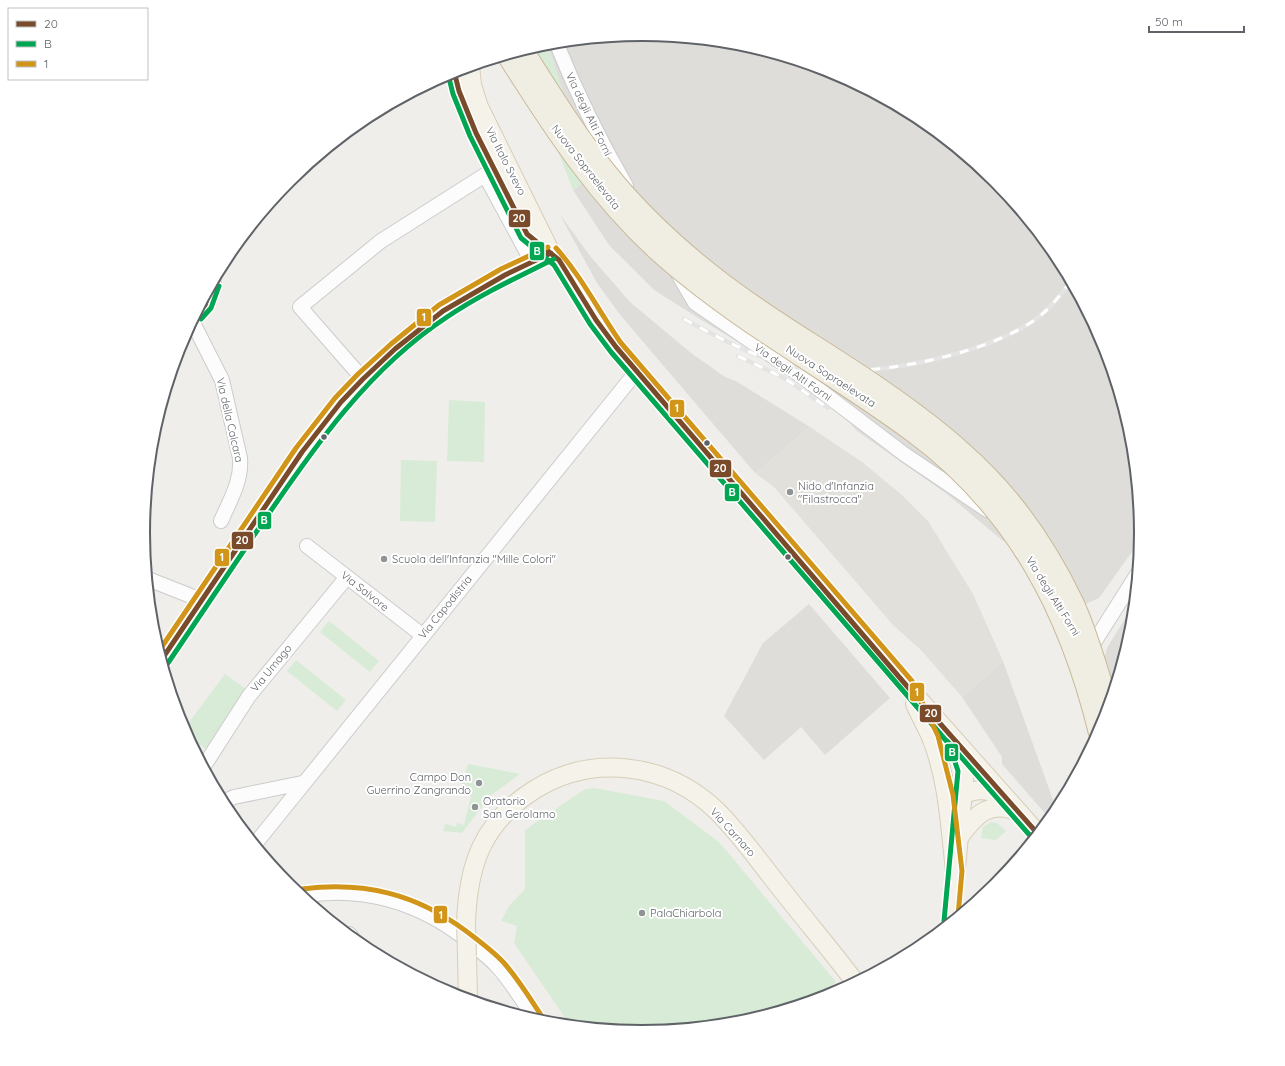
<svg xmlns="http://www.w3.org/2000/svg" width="1285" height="1066" viewBox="0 0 1285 1066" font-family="Quicksand,sans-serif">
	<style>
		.industrial { fill: #dfddda }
		.education { fill: #e2e0da }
		.green { fill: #d8ebd6 }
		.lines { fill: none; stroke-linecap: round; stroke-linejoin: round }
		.minor-casing { stroke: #cbcccc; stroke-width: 16 }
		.major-casing { stroke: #d7ceb8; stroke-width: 20 }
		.minor { stroke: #fdfcfc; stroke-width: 14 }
		.major { stroke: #f4f2e9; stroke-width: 18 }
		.rail-casing { stroke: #e4e4e4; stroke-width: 4.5 }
		.rail { stroke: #fff; stroke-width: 3; stroke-dasharray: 9; stroke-linecap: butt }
		.major-bridge-casing { stroke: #d7ceb8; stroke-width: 20; stroke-linecap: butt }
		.highway-bridge-casing { stroke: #c8b996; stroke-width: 22; stroke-linecap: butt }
		.major-bridge { stroke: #f4f2e9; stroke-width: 18 }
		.highway-bridge { stroke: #f0ede3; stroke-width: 20 }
		.bus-1-casing { stroke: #fff; stroke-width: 8 }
		.bus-2-casing { stroke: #fff; stroke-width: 8 }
		.bus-3-casing { stroke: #fff; stroke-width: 8 }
		.bus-1 { stroke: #7a4b2a; stroke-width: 5 }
		.bus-2 { stroke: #00a651; stroke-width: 5 }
		.bus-3 { stroke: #d1951a; stroke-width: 5 }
		.bus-dot { fill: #5f6368; stroke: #fff; stroke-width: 1.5 }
		.poi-dot { fill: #919496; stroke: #fff; stroke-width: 1.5 }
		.labels { text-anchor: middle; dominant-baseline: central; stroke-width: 4; stroke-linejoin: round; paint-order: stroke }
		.street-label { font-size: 11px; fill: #5f6368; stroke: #fff }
		.poi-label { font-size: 11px; fill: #5f6368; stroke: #fff; text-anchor: start }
		.rim { fill: none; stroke: #5f6368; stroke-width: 2 }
		.line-badge { stroke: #fff; stroke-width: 1.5 }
		.badge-label { font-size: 11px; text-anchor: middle; font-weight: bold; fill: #fff }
	</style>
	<rect width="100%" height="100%" fill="#efeeea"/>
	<path class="industrial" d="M643 34 740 44 834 72 920 118 996 180 1058 256 1104 342 1132 436 1141 539 1099 598 1081 606 1029 551 1003 541 947 494 857 431 833 404 793 375 703 321 654 290 609 245 573 190 605 166 563 92 547 43Z
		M559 213 590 256 630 302 691 353 725 377 736 381 810 427 755 473 621 316 597 283Z
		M809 604 890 698 825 755 801 727 764 760 724 716 763 643Z
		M1134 604 1132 631 1111 701 1102 668 1107 648Z
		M1003 661 1057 811 1050 819 1002 764V757L962 697Z"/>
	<path class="education" d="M810 427 862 462 902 495 928 521 973 594 1003 661 962 697 921 650 893 625 774 487 755 473Z"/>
	<path class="green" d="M547 43 563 92 605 166 573 190 541 108 531 48Z
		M449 400 485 402 484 462 447 461Z
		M401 460 437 461 435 522 400 521Z
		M329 621 379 661 370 672 320 632Z
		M296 660 346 700 337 711 287 671Z
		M225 674 246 689 206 749 188 736 184 729Z
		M468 764 520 774 490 796 462 833 443 831 445 824 456 827 457 823 464 825 471 796 465 794 466 791 460 789Z
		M594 788 664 801 719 842 836 982 815 1000 740 1022 642 1032 570 1025 514 943 517 926 501 921 509 906 525 889V830L585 789Z
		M991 822 997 823 1006 831 996 840 981 838 983 827Z"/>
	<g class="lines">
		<defs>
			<path id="minor" d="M556 42C576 92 599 139 626 186
				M677 272 695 303 800 375 904 454 987 510
				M192 321 222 380 240 458C242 481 230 500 221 521
				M363 379 300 307 381 241 485 175 532 262
				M307 546 422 635
				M148 579 201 600
				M1088 652 1138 573
				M204 766 249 696 347 577
				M223 802 234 797 302 783
				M255 844 637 371
				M303 896C362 885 421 903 468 941 478 949 489 957 498 967 512 983 523 1001 535 1019
				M349 934 351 936"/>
			<path id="major" d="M470 66 472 85 479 107 549 249
				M454 71 459 91 476 133 527 234 559 260 596 320 616 347 906 685 1038 834
				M196 314 205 305 212 284
				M162 659 302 452 341 402 363 379 395 349 443 311 505 275 551 253
				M915 704C920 715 926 726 931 737 948 779 950 827 955 871
				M956 800C972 787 987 788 1005 797
				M958 839C975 815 990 798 1020 813
				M951 922 965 770 958 747
				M466 923C468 865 482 823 534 790 593 753 667 763 717 811 741 835 761 864 782 890 806 921 832 951 855 982
				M467 956 468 999"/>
		</defs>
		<use href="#minor" class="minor-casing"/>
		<use href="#major" class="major-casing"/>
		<use href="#minor" class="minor"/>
		<use href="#major" class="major"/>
		<defs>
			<path id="rail" d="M684 319C721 339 759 360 801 368 863 380 985 356 1036 319 1050 309 1061 294 1071 281
				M738 356 784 378 828 408"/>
		</defs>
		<use href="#rail" class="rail-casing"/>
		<use href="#rail" class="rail"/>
		<defs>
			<path id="major-bridge" d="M466 923 467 956"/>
			<path id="highway-bridge" d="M523 50C550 92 576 135 607 173 639 213 678 249 718 280 769 320 826 351 879 388 908 408 936 428 962 452 1009 493 1047 547 1074 604 1089 637 1098 672 1109 707
				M507 55C553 128 601 202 667 259 743 325 832 372 913 432 1016 508 1069 611 1099 733"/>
		</defs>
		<use href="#major-bridge" class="major-bridge-casing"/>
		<use href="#highway-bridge" class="highway-bridge-casing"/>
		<use href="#major-bridge" class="major-bridge"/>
		<use href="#highway-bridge" class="highway-bridge"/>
		<defs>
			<path id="bus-1" d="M454 71 459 91 476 133 527 234 559 260 596 320 616 347 906 685 1038 834
				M197 313 205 305 211 287
				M162 659 302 452 341 402 363 379 395 349 443 311 505 275 551 253"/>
			<path id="bus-2" d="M448 74 453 94 470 136 521 238 554 265 590 324 611 352 949 744 958 771 944 921
				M201 319 211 308 219 286
				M168 663C199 617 230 571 261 525 314 447 368 369 447 317 481 294 518 277 554 259
				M947 741 1033 839"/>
			<path id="bus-3" d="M556 248C582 277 599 312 621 343L912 681 938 736 953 795 962 871 958 916
				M159 651 296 448 335 398 358 374 391 344 439 305 501 269 548 247
				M302 889C364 881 416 894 466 931 479 941 493 951 504 963 518 979 529 997 541 1015"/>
		</defs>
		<use href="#bus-1" class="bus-1-casing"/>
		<use href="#bus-2" class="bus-2-casing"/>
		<use href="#bus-3" class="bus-3-casing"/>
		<use href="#bus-1" class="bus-1"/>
		<use href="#bus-2" class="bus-2"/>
		<use href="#bus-3" class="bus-3"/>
	</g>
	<g class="bus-dot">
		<circle cx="324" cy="437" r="3.5"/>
		<circle cx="707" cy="443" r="3.5"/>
		<circle cx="788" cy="557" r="3.5"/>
	</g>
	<g class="poi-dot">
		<circle cx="790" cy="492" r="4"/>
		<circle cx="384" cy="559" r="4"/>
		<circle cx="479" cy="783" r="4"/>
		<circle cx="475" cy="807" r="4"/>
		<circle cx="642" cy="913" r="4"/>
	</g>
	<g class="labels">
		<g class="street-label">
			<text transform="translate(589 114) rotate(64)">Via degli Alti Forni</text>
			<text transform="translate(506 161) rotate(63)">Via Italo Svevo</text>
			<text transform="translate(586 167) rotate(52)">Nuova Sopraelevata</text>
			<text transform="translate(793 372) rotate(35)">Via degli Alti Forni</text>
			<text transform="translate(831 376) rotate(33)">Nuova Sopraelevata</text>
			<text transform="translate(230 420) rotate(77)">Via della Calcara</text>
			<text transform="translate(365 591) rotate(38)">Via Salvore</text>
			<text transform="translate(1053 596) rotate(58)">Via degli Alti Forni</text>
			<text transform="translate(445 607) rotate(-51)">Via Capodistria</text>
			<text transform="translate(271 668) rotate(-51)">Via Umago</text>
			<text transform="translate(733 832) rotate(48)">Via Carnaro</text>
		</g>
		<g class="poi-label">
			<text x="798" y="486">Nido d'Infanzia<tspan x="798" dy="13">"Filastrocca"</tspan></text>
			<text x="392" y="559">Scuola dell'Infanzia "Mille Colori"</text>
			<text x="471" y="777" text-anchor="end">Campo Don<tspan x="471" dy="13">Guerrino Zangrando</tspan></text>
			<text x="483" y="801">Oratorio<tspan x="483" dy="13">San Gerolamo</tspan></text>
			<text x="650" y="913">PalaChiarbola</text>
		</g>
	</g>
	<path d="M0 0H1285V1066H0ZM150 533a492 492 0 1 1 984 0a492 492 0 1 1-984 0Z" fill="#fff" fill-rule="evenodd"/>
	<path class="rim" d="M150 533a492 492 0 1 1 984 0a492 492 0 1 1-984 0Z"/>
	<g class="line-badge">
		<rect x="508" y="209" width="23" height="19" rx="4" fill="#7a4b2a"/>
		<rect x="529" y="241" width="16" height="20" rx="4" fill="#00a651"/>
		<rect x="416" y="308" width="16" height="19" rx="4" fill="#d1951a"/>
		<rect x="669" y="399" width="16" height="19" rx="4" fill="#d1951a"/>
		<rect x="709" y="459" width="23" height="19" rx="4" fill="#7a4b2a"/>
		<rect x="724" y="483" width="16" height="19" rx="4" fill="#00a651"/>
		<rect x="257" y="511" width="15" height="19" rx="4" fill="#00a651"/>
		<rect x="231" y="531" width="23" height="19" rx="4" fill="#7a4b2a"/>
		<rect x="214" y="548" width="16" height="19" rx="4" fill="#d1951a"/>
		<rect x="909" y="682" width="16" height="20" rx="4" fill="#d1951a"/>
		<rect x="919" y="704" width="23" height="19" rx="4" fill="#7a4b2a"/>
		<rect x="944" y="743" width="15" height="19" rx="4" fill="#00a651"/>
		<rect x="433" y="905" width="15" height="19" rx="4" fill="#d1951a"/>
	</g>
	<g class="badge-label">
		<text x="519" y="222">20</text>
		<text x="537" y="255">B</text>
		<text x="424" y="321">1</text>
		<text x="677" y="412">1</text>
		<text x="720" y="472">20</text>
		<text x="732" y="496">B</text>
		<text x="264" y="524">B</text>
		<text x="242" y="544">20</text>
		<text x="222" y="561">1</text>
		<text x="917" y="696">1</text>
		<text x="931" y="717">20</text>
		<text x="952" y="756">B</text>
		<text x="441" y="919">1</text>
	</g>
	<rect x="8" y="8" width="140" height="72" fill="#ffffff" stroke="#bfc1c3"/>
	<rect x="16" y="21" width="20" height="6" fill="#7a4b2a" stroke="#bfc1c3"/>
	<text x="44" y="28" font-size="12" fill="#5f6368">20</text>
	<rect x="16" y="41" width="20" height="6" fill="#00a651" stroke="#bfc1c3"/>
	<text x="44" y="48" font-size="12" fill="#5f6368">B</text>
	<rect x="16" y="61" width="20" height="6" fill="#d1951a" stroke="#bfc1c3"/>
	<text x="44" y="68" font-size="12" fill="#5f6368">1</text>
	<path d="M1149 26v6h95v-6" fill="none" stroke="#5f6368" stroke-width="2"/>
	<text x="1155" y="26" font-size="12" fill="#5f6368" stroke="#ffffff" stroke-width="3" paint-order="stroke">50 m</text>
</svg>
